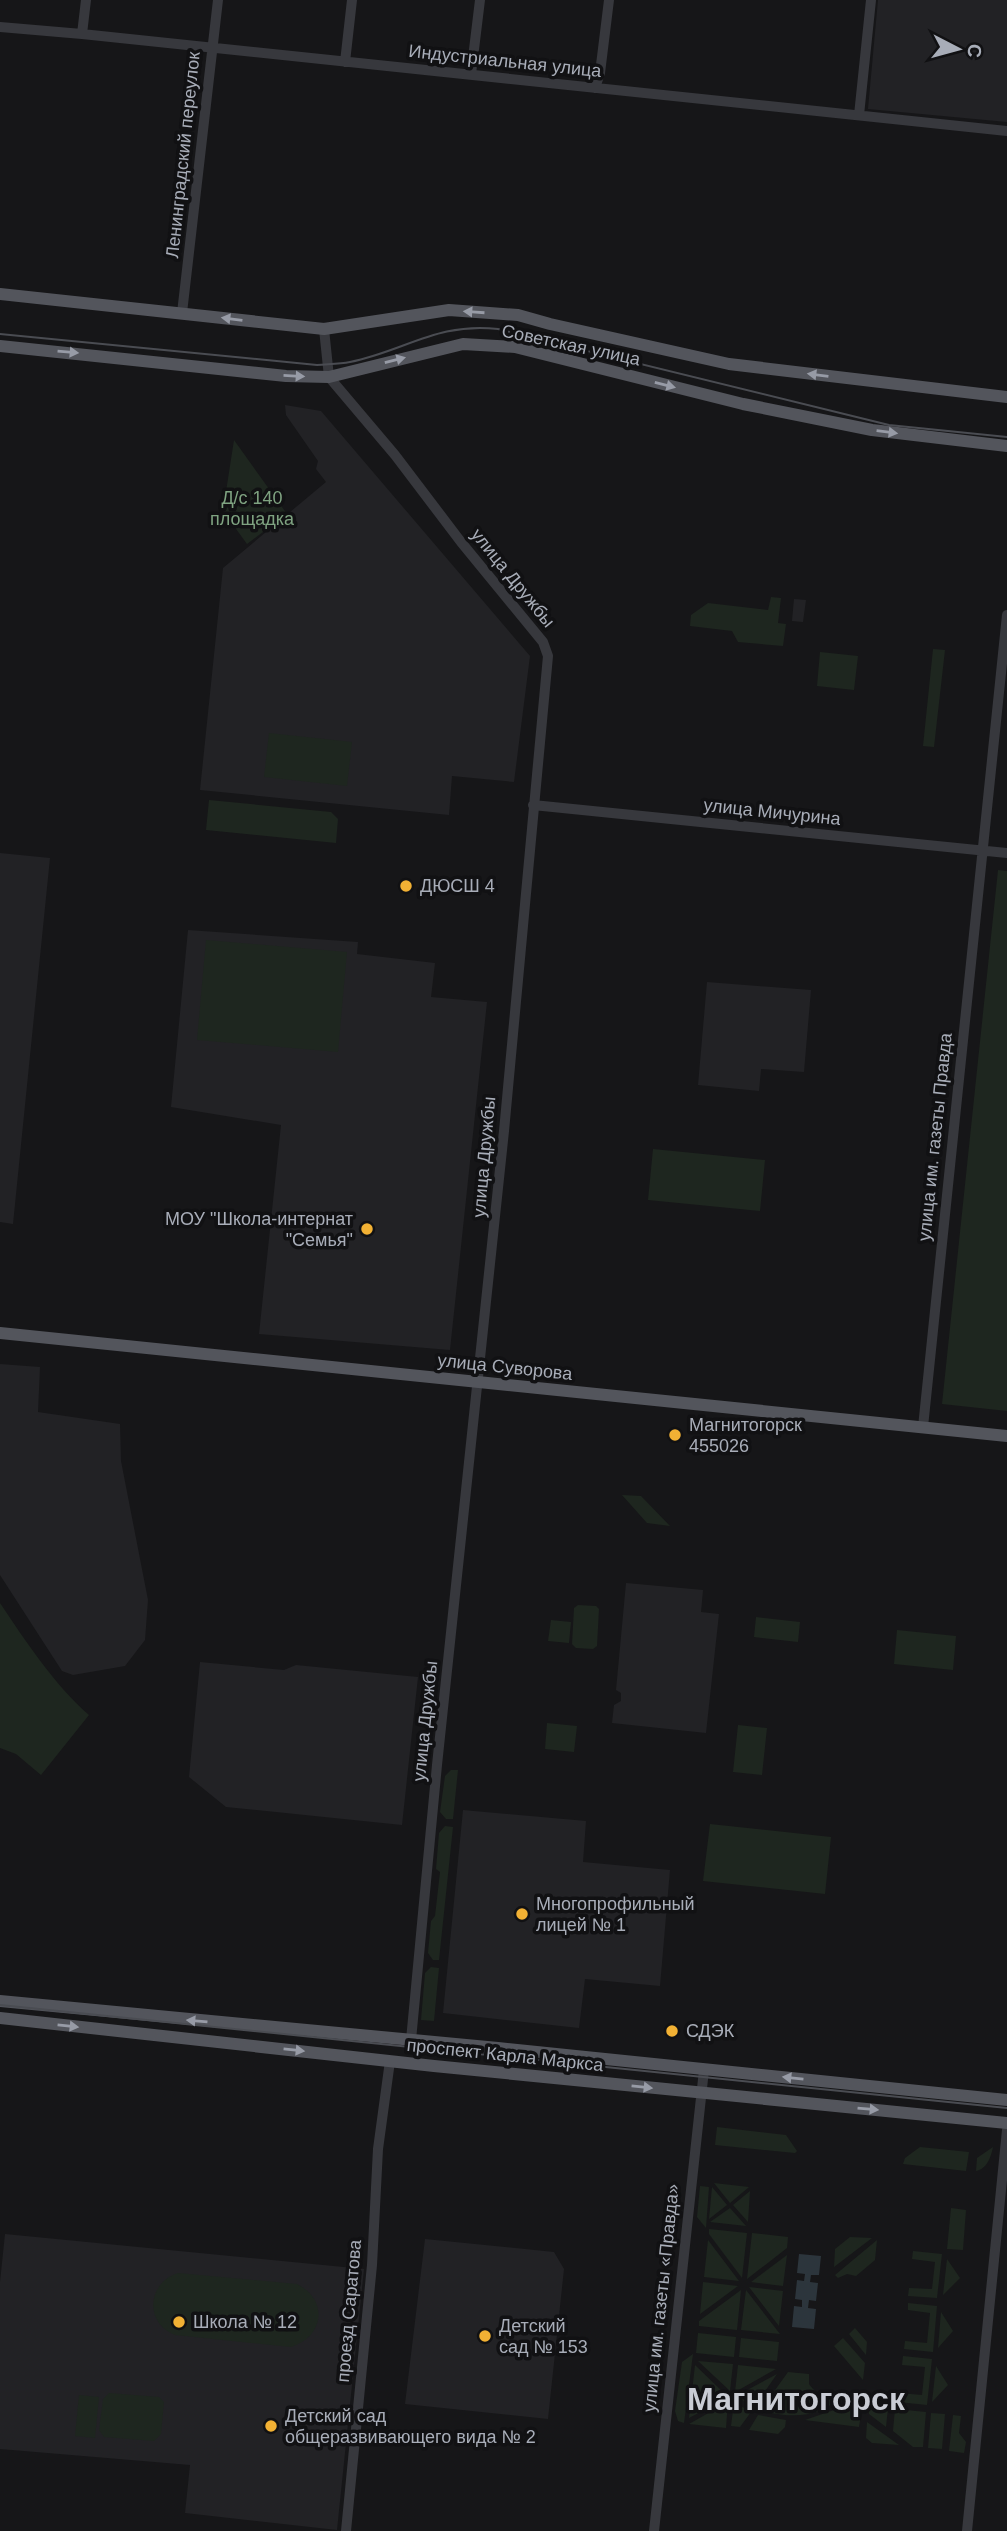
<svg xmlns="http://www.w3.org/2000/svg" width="1007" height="2531" viewBox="0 0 1007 2531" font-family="Arial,sans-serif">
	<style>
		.built { fill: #222225 }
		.green { fill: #1e261f }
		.water { fill: #2c353c }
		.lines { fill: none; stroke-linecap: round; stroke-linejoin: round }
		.minor { stroke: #37383d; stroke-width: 10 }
		.major { stroke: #53555c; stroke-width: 12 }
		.tram { stroke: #4a4c52; stroke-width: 2 }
		.oneway { fill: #979ba6 }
		.poi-dot { fill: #f2b134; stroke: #111113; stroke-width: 2.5 }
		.labels { text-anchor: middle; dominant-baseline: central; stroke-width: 7; stroke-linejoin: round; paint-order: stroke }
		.street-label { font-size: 18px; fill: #a8adb8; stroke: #111113 }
		.park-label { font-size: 18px; fill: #7fa381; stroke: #111113 }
		.poi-label { font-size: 18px; fill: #a8adb8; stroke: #111113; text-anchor: start }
		.town-label { font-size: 32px; font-weight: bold; fill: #c9ccd4; stroke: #111113 }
	</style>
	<rect width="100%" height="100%" fill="#161618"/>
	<path class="built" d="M878 0H1007V122L868 109Z
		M285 405 321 411 530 656 514 782 452 776 449 815 200 790 223 568 326 482 316 469 318 461 286 415Z
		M794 599 806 600 803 622 792 621Z
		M0 853 50 858 13 1224 0 1222Z
		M188 930 358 942 357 954 435 963 431 997 487 1002 450 1350 259 1334 281 1125 171 1107Z
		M707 982 811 990 804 1072 761 1069 759 1091 698 1085Z
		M0 1364 40 1367 38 1412 120 1424 121 1461 148 1600 145 1640 125 1666 73 1675 62 1671 0 1575Z
		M626 1583 703 1590 701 1612 719 1614 706 1733 612 1723 614 1705 621 1701V1693L616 1690Z
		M200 1662 284 1670 296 1665 418 1677 402 1825 226 1807 189 1777Z
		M463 1810 586 1821 583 1862 670 1870 660 1986 585 1979 579 2028 443 2013Z
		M5 2234 364 2269 337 2530 185 2513 190 2465 0 2449V2282Z
		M425 2239 554 2252 564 2269 548 2419 405 2404Z"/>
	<path class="green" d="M234 440 287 514 247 544 223 511Z
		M771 597 781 598 778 623 786 624 783 646 738 642 732 631 690 626 691 615 708 603 768 610Z
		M933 649 945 650 934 747 923 746Z
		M820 652 858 656 854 690 817 686Z
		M269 733 352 742 347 786 264 777Z
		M209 800 331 812 338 819 336 843 206 830Z
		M998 870 1007 871V1411L942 1404Z
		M206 940 347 952 338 1052 197 1040Z
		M653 1149 765 1160 760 1211 648 1200Z
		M622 1495 641 1496 670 1526 647 1523Z
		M0 1603C27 1643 53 1683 89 1715L41 1775 16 1754 0 1748Z
		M578 1605 596 1606 599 1609 597 1646 593 1649 576 1648 572 1644 574 1608Z
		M756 1617 800 1622 798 1642 754 1637Z
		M551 1620 571 1622 569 1643 548 1641Z
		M897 1630 956 1636 953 1670 894 1664Z
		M547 1723 577 1726 574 1752 545 1749Z
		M738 1725 767 1728 762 1775 733 1772Z
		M451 1770H458L453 1819H446L440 1812 445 1776Z
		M710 1824 831 1837 825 1894 703 1881Z
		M445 1826 453 1827 439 1960H433L428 1953 431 1921 435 1916 440 1872 436 1869 439 1833Z
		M431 1967 439 1968 434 2021 421 2020 425 1973Z
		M717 2127 786 2135 797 2151 795 2153 715 2145Z
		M920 2147 969 2152 966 2171 903 2164 905 2158Z
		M993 2147C991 2157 987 2169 976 2171L977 2158Z
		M714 2183 749 2187 730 2203Z
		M700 2186 709 2187 706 2228 697 2217Z
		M712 2187 727 2205 709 2219Z
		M750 2191 748 2222 733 2205Z
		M730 2208 746 2226 710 2222Z
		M951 2208 966 2210 963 2250 947 2249Z
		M709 2229 747 2233 742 2278 709 2234Z
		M752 2233 788 2237 787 2248 747 2279Z
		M850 2237 872 2238 834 2267 835 2249Z
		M708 2240 739 2281 704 2277Z
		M877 2240 875 2260 856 2276 847 2274 838 2278 835 2275Z
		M913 2251 942 2254 937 2298 908 2296 909 2288 932 2289 935 2262 912 2259Z
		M787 2255 783 2286 751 2282Z
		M947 2259 960 2278 943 2295Z
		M178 2273 297 2284C329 2300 324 2337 291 2347L175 2335C144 2323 147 2283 178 2273Z
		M703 2282 738 2286 700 2314Z
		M749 2287 783 2291 779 2326Z
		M741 2290 737 2330 699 2326V2321Z
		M746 2290 780 2334 741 2330Z
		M908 2303 937 2306 933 2352 904 2349 905 2341 927 2343 930 2313 908 2310Z
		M941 2312 953 2331 938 2348Z
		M855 2328 867 2342 866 2355 849 2334Z
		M698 2333 736 2337 734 2357 696 2353Z
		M741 2338 779 2342 777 2361 739 2357Z
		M843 2338 865 2363 863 2380 834 2346Z
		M693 2354 684 2423 678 2421 675 2411 682 2362Z
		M903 2356 932 2359 927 2405 898 2402 899 2393 922 2395 925 2367 902 2365Z
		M698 2361 733 2364 730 2391Z
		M695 2365 728 2397 689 2418Z
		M738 2365 776 2369 735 2392Z
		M936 2366 948 2385 932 2402Z
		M788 2372 809 2374V2384C817 2396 830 2402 843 2392L845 2395C815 2419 796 2418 760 2411Z
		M777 2374 754 2407 736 2396Z
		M109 2393 159 2397 164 2402 161 2434 154 2441 104 2437 99 2430 103 2399Z
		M79 2395 99 2397 95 2438 75 2436Z
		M849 2400 861 2414 859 2427 805 2420 834 2410Z
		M728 2402 726 2428 689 2424Z
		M734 2402 751 2412 740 2427 731 2426Z
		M869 2406 888 2408 886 2427 869 2414Z
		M895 2409 926 2412 923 2447H913L893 2431Z
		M931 2413 945 2414 942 2449 928 2448Z
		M758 2415 786 2420 785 2427 778 2434 749 2430Z
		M953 2415 961 2416 959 2433 966 2442 964 2453 949 2451Z
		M867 2422 899 2445 872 2443 866 2438Z"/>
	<path class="water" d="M799 2254 821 2256 819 2275H811L810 2282 818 2283 816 2301 809 2300 808 2308 816 2309 814 2329 792 2327 794 2306 802 2307V2300L795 2299 797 2280 804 2281 805 2274 797 2273Z"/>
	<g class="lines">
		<path class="minor" d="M0 27 82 34 1007 131
			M82 34 86 0
			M345 62 352 0
			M471 74 480 0
			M595 88 600 73 609 0
			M859 115 871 0
			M182 313 218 0
			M324 329 329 377 395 455 461 542 543 642 548 656 504 1131 437 1765 411 2040
			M533 805 1007 853
			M923 1427 1007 615
			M346 2531 372 2265 378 2149 390 2061
			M654 2531 704 2070
			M967 2531 1007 2130"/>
		<path class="major" d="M0 294 324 329 449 310 518 315 550 324 729 364 1007 397
			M0 346 286 376 329 377 463 344 515 347 743 404 872 430 1007 446
			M0 1333 1007 1436
			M0 2001 498 2048 1007 2100
			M0 2018 434 2066 1007 2123"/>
		<path class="tram" d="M0 334 317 365C328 364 339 364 350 362 405 351 437 322 498 329L889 425 1007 437
			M0 2005 1007 2108"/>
	</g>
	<defs><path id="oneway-solid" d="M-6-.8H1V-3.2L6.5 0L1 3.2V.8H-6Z" transform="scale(1.75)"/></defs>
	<g class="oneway">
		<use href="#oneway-solid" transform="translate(474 312) rotate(-176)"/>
		<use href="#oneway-solid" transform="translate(232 319) rotate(-173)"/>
		<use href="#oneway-solid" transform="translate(68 352) rotate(5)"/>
		<use href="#oneway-solid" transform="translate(395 360) rotate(-14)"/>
		<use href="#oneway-solid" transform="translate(818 375) rotate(-173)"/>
		<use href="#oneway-solid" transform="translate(294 376) rotate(3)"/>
		<use href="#oneway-solid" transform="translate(665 385) rotate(14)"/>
		<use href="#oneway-solid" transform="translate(887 432) rotate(7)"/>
		<use href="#oneway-solid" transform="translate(197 2021) rotate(-175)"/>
		<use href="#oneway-solid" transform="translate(68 2026) rotate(6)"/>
		<use href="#oneway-solid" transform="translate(294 2050) rotate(6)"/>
		<use href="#oneway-solid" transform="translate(793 2078) rotate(-174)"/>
		<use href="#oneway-solid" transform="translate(642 2087) rotate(6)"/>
		<use href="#oneway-solid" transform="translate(868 2109) rotate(5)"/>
	</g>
	<g class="poi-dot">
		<circle cx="406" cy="886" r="7"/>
		<circle cx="367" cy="1229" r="7"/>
		<circle cx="675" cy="1435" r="7"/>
		<circle cx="522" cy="1914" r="7"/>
		<circle cx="672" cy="2031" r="7"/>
		<circle cx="179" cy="2322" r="7"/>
		<circle cx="485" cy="2336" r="7"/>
		<circle cx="271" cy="2426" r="7"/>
	</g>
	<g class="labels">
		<g class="street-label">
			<text transform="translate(505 61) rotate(6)">Индустриальная улица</text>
			<text transform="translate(183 155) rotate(-84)">Ленинградский переулок</text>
			<text transform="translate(571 345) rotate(12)">Советская улица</text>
			<text transform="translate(513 578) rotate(51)">улица Дружбы</text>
			<text transform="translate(772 812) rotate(6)">улица Мичурина</text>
			<text transform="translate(935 1137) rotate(-84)">улица им. газеты Правда</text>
			<text transform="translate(484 1157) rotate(-85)">улица Дружбы</text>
			<text transform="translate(505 1367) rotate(6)">улица Суворова</text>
			<text transform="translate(425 1721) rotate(-84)">улица Дружбы</text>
			<text transform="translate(505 2055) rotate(6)">проспект Карла Маркса</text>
			<text transform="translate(661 2298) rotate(-84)">улица им. газеты «Правда»</text>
			<text transform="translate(349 2311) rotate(-85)">проезд Саратова</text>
		</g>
		<g class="park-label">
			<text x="252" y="498">Д/с 140<tspan x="252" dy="21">площадка</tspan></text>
		</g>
		<g class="poi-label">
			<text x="420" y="886">ДЮСШ 4</text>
			<text x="353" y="1219" text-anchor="end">МОУ "Школа-интернат<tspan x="353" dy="21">"Семья"</tspan></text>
			<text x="689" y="1425">Магнитогорск<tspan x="689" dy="21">455026</tspan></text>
			<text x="536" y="1904">Многопрофильный<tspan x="536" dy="21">лицей № 1</tspan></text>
			<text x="686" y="2031">СДЭК</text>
			<text x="193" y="2322">Школа № 12</text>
			<text x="499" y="2326">Детский<tspan x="499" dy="21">сад № 153</tspan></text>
			<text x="285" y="2416">Детский сад<tspan x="285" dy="21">общеразвивающего вида № 2</tspan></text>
		</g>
		<g class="town-label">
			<text x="796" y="2399">Магнитогорск</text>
		</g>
	</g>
	<g transform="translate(958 49) rotate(96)" stroke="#111113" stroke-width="5" paint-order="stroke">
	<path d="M0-5L12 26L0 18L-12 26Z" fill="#a8adb8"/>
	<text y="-10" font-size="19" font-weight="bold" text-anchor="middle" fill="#a8adb8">С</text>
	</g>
</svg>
